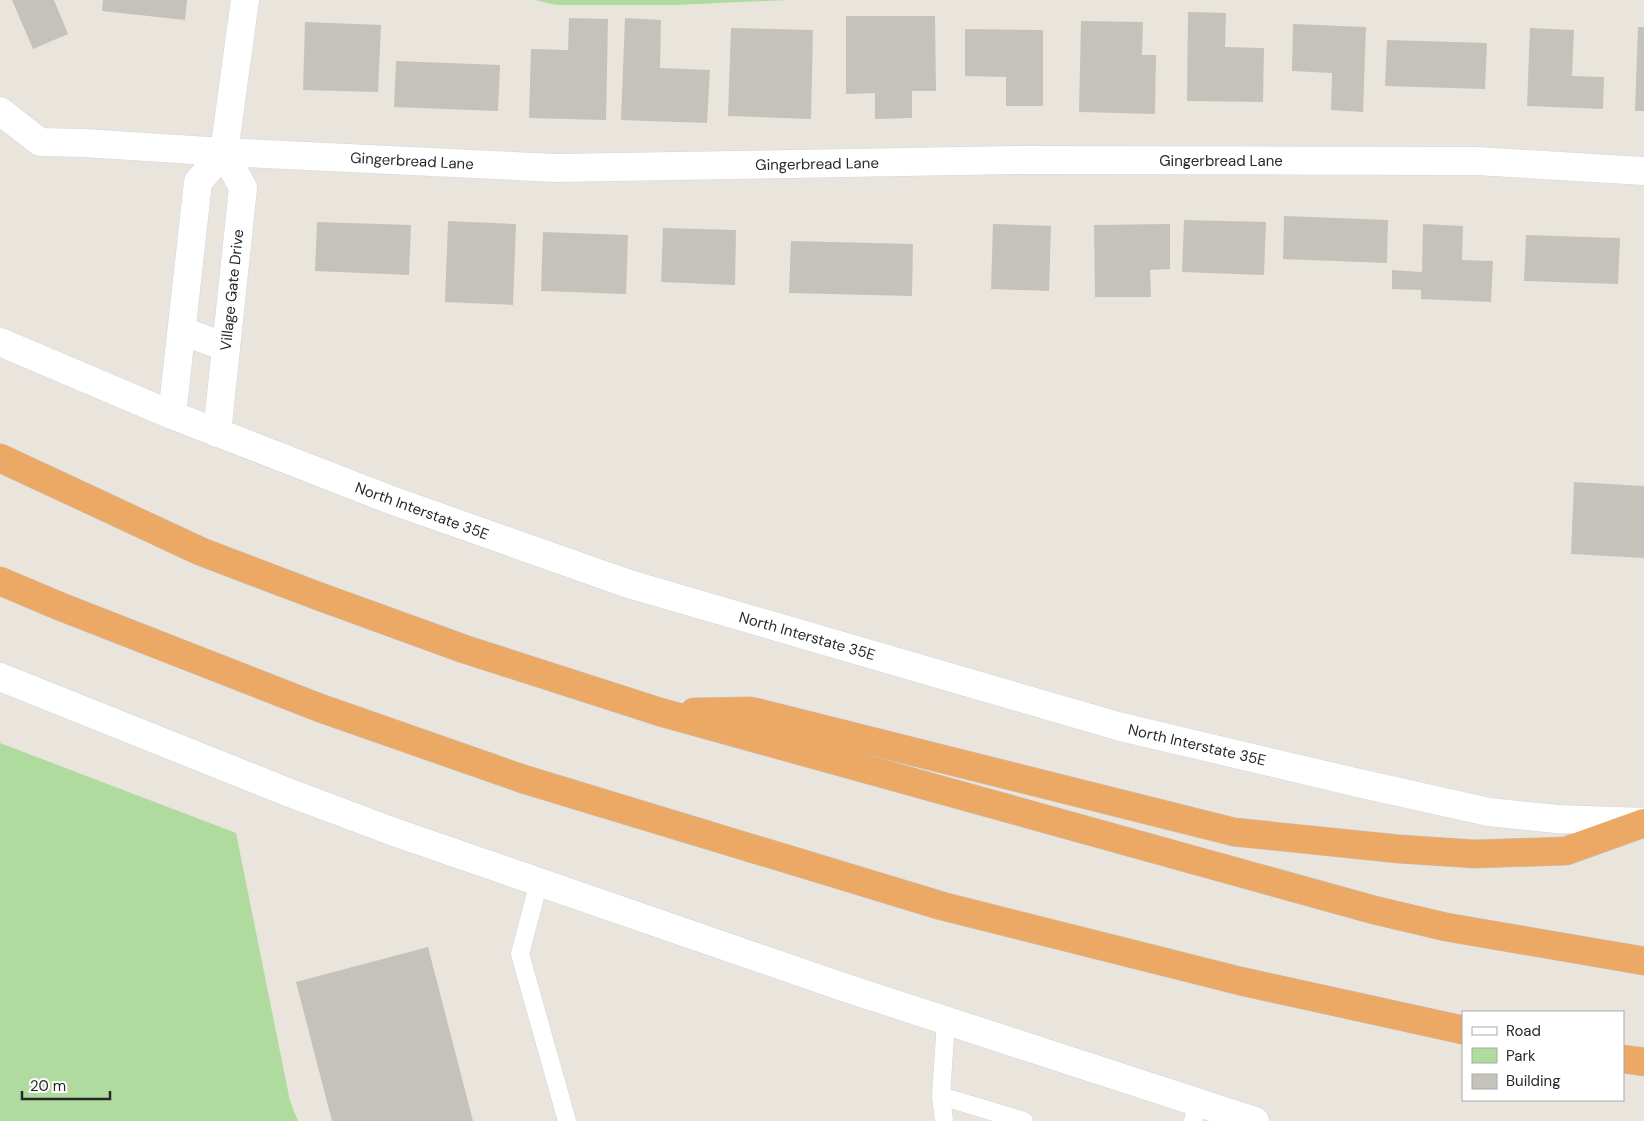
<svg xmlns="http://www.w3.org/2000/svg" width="1644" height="1121" viewBox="0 0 1644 1121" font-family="'DM Sans',sans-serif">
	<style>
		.green { fill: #afdb9f }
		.building { fill: #c5c2bc }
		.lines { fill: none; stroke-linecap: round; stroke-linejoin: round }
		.lane-casing { stroke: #d2d4e0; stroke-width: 19 }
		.street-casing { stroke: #d2d4e0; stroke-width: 29 }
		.secondary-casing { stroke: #d2d4e0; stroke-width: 29 }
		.highway-casing { stroke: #c3c3c3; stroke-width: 29 }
		.lane { stroke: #fff; stroke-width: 18 }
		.street { stroke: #fff; stroke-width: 28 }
		.secondary { stroke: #fff; stroke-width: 28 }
		.highway { stroke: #eca965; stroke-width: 28 }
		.labels { text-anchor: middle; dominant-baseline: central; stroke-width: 4.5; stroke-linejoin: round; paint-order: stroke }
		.street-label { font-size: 15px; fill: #292929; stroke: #fff }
	</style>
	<rect width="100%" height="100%" fill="#eae5dc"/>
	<path class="green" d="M535 0H789L675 5H556Z
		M0 743 236 833 290 1101 298 1121H0Z"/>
	<path class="building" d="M12 0H54L68 34 33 49Z
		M103 0H187L185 20 102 11Z
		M1188 12 1226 13 1225 47 1264 48 1263 102 1187 101Z
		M846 16H935L936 91H912V118L875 119V93L846 94Z
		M569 18 608 19 606 120 529 118 531 49 568 50Z
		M625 18 661 20 660 68 710 70 707 123 621 120Z
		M1081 21 1143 22 1142 55H1156L1155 114 1079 112Z
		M305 22 381 25 378 92 303 90Z
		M1293 24 1366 27 1363 112 1331 110 1332 73 1292 71Z
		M1638 27H1644V111H1635Z
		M731 28 813 30 811 119 728 116Z
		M1530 28 1574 30 1572 76 1604 77 1603 109 1527 106Z
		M965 29 1043 30V106H1006V77L965 76Z
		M1387 40 1487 43 1485 89 1385 86Z
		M396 61 500 65 498 111 394 107Z
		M1284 216 1388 220 1387 263 1283 259Z
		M1184 220 1266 222 1264 275 1182 272Z
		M448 221 516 224 513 305 445 302Z
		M317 222 411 225 409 275 315 271Z
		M993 224 1051 226 1049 291 991 289Z
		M1170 224V269L1150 270 1151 297H1095L1094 225Z
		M1423 224 1463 226 1462 260 1493 261 1491 302 1421 299V290L1392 289V270L1422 272Z
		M663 228 736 230 735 285 661 282Z
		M543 232 628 235 626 294 541 291Z
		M1526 235 1620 238 1618 284 1524 281Z
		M791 241 913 244 912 296 789 293Z
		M1574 482 1644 486V558L1571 554Z
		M428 947 473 1121H332L296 982Z"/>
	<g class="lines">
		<defs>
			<path id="lane" d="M539 882 520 954 567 1121
				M941 1096 1024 1121
				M944 1121 941 1096 946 1021
				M1193 1121 1198 1103"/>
			<path id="street" d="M0 111 40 142 84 143 224 152 556 168 1016 160 1476 161 1644 171
				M182 331 226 347
				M172 415 198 182 224 152 245 0
				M217 433 243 188 224 152"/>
			<path id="secondary" d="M0 342 172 415 391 500 629 584 1121 727 1363 784 1489 812 1557 819 1644 822
				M0 677 290 793 394 832 846 988 1255 1121"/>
			<path id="highway" d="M0 458 202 552 318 596 464 649 660 712 1374 910 1446 927 1644 961
				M0 581 59 606 320 708 523 779 942 906 1240 981 1463 1030
				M694 712 751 711 1234 832 1399 849 1475 854 1566 851 1644 823
				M1623 1059 1644 1062"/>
		</defs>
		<use href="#lane" class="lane-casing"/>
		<use href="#street" class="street-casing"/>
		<use href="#secondary" class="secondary-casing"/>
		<use href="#highway" class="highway-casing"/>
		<use href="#lane" class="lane"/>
		<use href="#street" class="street"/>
		<use href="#secondary" class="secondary"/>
		<use href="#highway" class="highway"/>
	</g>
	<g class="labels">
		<g class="street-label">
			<text transform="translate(412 161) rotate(3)">Gingerbread Lane</text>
			<text x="1221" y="161">Gingerbread Lane</text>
			<text transform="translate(817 164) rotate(-1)">Gingerbread Lane</text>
			<text transform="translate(232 290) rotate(-84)">Village Gate Drive</text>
			<text transform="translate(422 511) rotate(20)">North Interstate 35E</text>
			<text transform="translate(807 636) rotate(16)">North Interstate 35E</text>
			<text transform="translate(1197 745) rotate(13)">North Interstate 35E</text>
		</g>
	</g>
	<rect x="1462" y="1011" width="162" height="90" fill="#ffffff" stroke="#a9a9a9"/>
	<rect x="1472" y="1027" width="25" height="8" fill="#ffffff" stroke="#a9a9a9"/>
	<text x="1506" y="1036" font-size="15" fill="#292929">Road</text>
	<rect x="1472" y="1048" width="25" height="15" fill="#afdb9f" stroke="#a9a9a9"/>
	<text x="1506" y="1061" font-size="15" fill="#292929">Park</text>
	<rect x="1472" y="1074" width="25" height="15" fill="#c5c2bc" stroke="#a9a9a9"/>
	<text x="1506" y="1086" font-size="15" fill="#292929">Building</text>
	<path d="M22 1091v8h88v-8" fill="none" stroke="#292929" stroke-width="2.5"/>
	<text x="30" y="1091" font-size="15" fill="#292929" stroke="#ffffff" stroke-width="4" paint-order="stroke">20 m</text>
</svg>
